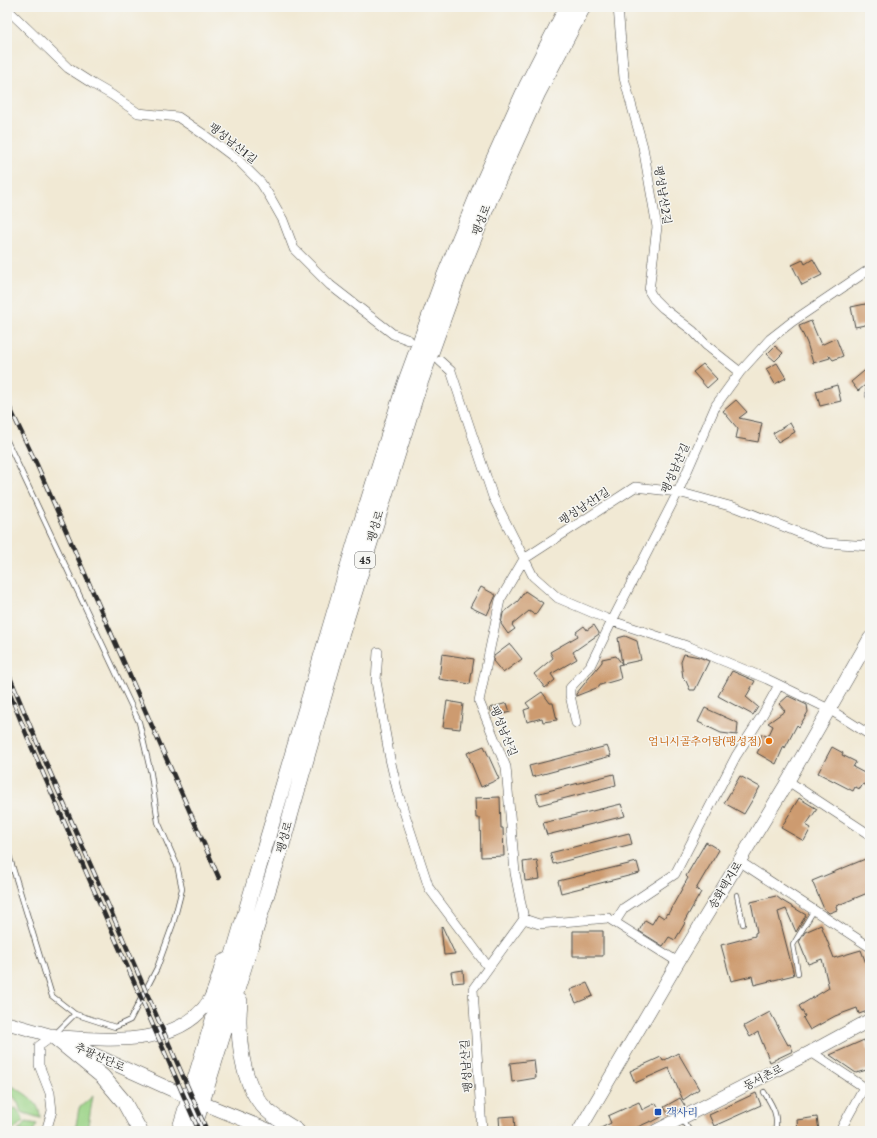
<svg xmlns="http://www.w3.org/2000/svg" width="877" height="1138" viewBox="0 0 877 1138" font-family="'Libre Caslon Text','Noto Serif KR',serif">
	<style>
		.green { fill: #9ad385; stroke: #627f58 }
		.building { fill: #cd9b6f }
		.lines { fill: none; stroke-linecap: round; stroke-linejoin: round }
		.lane-casing { stroke: #494844; stroke-width: 6 }
		.street-casing { stroke: #494844; stroke-width: 10 }
		.secondary-casing { stroke: #494844; stroke-width: 14 }
		.primary-casing { stroke: #494844; stroke-width: 16 }
		.lane { stroke: #fff; stroke-width: 4.5 }
		.street { stroke: #fff; stroke-width: 9 }
		.secondary { stroke: #fff; stroke-width: 13 }
		.primary { stroke: #fff; stroke-width: 15 }
		.rail-casing { stroke: #2b2b2b; stroke-width: 4.5 }
		.rail { stroke: #f6f6f2; stroke-width: 3; stroke-dasharray: 9; stroke-linecap: butt }
		.food-dot { fill: #e8710a; stroke: #f6f6f2; stroke-width: 1.5 }
		.transit-dot { fill: #1a4fb4; stroke: #f6f6f2; stroke-width: 1.5 }
		.labels { text-anchor: middle; dominant-baseline: central; stroke-width: 3; stroke-linejoin: round; paint-order: stroke }
		.shield { fill: #f6f6f2; stroke: #686867; stroke-width: 1 }
		.shield-label { font-size: 10px; font-weight: bold; fill: #2b2b2b }
		.street-label { font-size: 11px; fill: #2b2b2b; stroke: #f6f6f2 }
		.food-label { font-size: 11px; fill: #c56008; stroke: #f6f6f2; text-anchor: end }
		.transit-label { font-size: 11px; fill: #164399; stroke: #f6f6f2; text-anchor: start }
	</style>
	<rect width="100%" height="100%" fill="#f6f6f2"/>
	<filter id="ink" filterUnits="userSpaceOnUse"><feTurbulence type="fractalNoise" baseFrequency=".025" numOctaves="2"/><feDisplacementMap in="SourceGraphic" scale="8" xChannelSelector="R" yChannelSelector="G"/><feConvolveMatrix kernelMatrix="1 2 1 2 8 2 1 2 1" color-interpolation-filters="sRGB"/></filter>
	<filter id="wash" filterUnits="userSpaceOnUse"><feTurbulence type="fractalNoise" baseFrequency=".012" numOctaves="4" result="noise"/><feDisplacementMap in="SourceGraphic" scale="16" xChannelSelector="R" yChannelSelector="G"/><feGaussianBlur stdDeviation="0.9" result="paint"/><feColorMatrix in="noise" values="0 0 0 0 0 0 0 0 0 0 0 0 0 0 0 0 0 1.4 0 .05"/><feComposite in="paint" operator="in"/></filter>
	<g filter="url(#wash)">
		<rect width="100%" height="100%" fill="#f1e9d4"/>
		<path class="green" d="M7 1083C20 1091 41 1100 40 1118 35 1116 29 1115 24 1113 19 1111 20 1107 18 1103 14 1095 7 1093 7 1083Z
			M93 1096 87 1131H75L79 1108Z
			M16 1108 21 1115 23 1121 12 1131H7V1110Z
			M26 1122 37 1124 33 1131H18Z"/>
		<g id="blocks">
			<path class="building" d="M813 259 822 275 802 285 792 265 803 260 805 264Z
				M870 303V324L855 327 851 307Z
				M811 321 821 345 836 338 843 356 833 360 829 355 830 358 813 363 807 343 799 326Z
				M775 346 783 353 775 361 767 354Z
				M777 363 786 378 775 384 766 369Z
				M703 364 717 379 707 388 693 372Z
				M870 366V381L858 391 851 382Z
				M837 385 841 401 820 406 816 391Z
				M736 400 747 412 739 418 762 423 758 442 736 438 738 429 723 411Z
				M790 423 795 432 778 442 773 433Z
				M481 587 496 595 487 615 470 607Z
				M525 591 543 603 535 615 529 611 512 625 515 629 508 634 501 624 503 613 518 601Z
				M594 625 599 633V634L573 652 577 659 551 674 555 680 545 688 534 674 553 658 550 652 578 636 576 632 584 626 587 630Z
				M625 636 637 641 641 660 618 665 621 679 600 685 599 687 576 696V694L602 662V659L616 656 622 664 618 638Z
				M510 644 522 659 503 673 493 661 494 656Z
				M442 654 474 659 470 684 439 679Z
				M684 654 699 657 709 661 695 690H690L686 681 683 678 681 662Z
				M732 671 755 681 746 697 758 707 753 715 718 696Z
				M542 692 550 703H553L557 720 543 722 542 718 527 722 524 710 530 708 526 703Z
				M788 696 807 705 808 712 799 727 797 725 785 748 784 746 776 764 757 753 760 747 758 745 762 734 768 737 773 726 768 723 785 711 779 704Z
				M447 701 463 704 460 729 443 727Z
				M507 703 510 712 493 717 490 708Z
				M705 708 738 723 737 735 721 733 698 722Z
				M484 746 499 779 481 787 467 753Z
				M607 746 611 756 532 777 529 766Z
				M832 747 843 753 842 755 856 762 853 767 870 776V787L863 784 860 789 855 787 853 791 818 773Z
				M614 774 616 785 539 805 536 794Z
				M740 776 760 787 744 814 724 803Z
				M500 797 501 828H503L504 856 481 857 480 818H476L475 798Z
				M799 798 817 809 806 825 811 828 804 841 781 828Z
				M621 804 625 816 547 835 543 823Z
				M629 833 632 844 553 864 550 853Z
				M706 842 719 850 696 889 701 892 684 922 685 923 675 940 669 937 663 946 639 931 645 920 652 924 658 914 664 918 667 913 668 914 688 878 686 876Z
				M870 857V892L836 906 837 910 829 913 824 909 812 881Z
				M537 860 540 879 525 881 523 862Z
				M637 862 640 873 561 893 558 881Z
				M776 896 781 900 806 915 796 932 786 909 778 912 794 975 754 985 752 976 731 981 721 945 755 936V933L757 932 751 902Z
				M821 925 834 958 861 950 870 974V1010L859 1014 857 1008 835 1016 810 1030 803 1018 805 1016 799 1006 829 988 822 959 808 964 799 942 805 932Z
				M442 926 455 954 444 955 441 927Z
				M573 931H603V956H573Z
				M463 970 464 982 453 983 451 972Z
				M587 983 593 996 576 1003 570 990Z
				M770 1012 788 1045 790 1044 793 1051 770 1062 758 1032 750 1037 744 1026Z
				M864 1040 870 1052V1069L856 1073 830 1055Z
				M678 1053 699 1089 683 1100 669 1068 635 1083 630 1071 661 1057 663 1061Z
				M534 1060 536 1078 512 1082 510 1063Z
				M756 1093 761 1105 714 1126 709 1115Z
				M680 1098 685 1106 669 1115 664 1107Z
				M639 1102 642 1110 656 1103 663 1116 652 1122 651 1121 629 1131H595L611 1123 608 1116Z
				M514 1116 515 1131H500L499 1117Z
				M817 1117 819 1131H798L797 1120Z"/>
		</g>
	</g>
	<g filter="url(#ink)">
		<use href="#blocks" fill-opacity="0" stroke="#494844" stroke-width="1"/>
		<g class="lines">
			<defs>
				<path id="lane" d="M7 441 139 722 151 774 158 822 177 865 182 889 173 924 157 968 130 1020 115 1027 75 1014 52 996 7 849
					M737 895 743 924
					M798 973 793 945 814 910
					M54 1035 75 1014
					M764 1092C772 1105 779 1115 775 1131
					M682 1120 690 1131"/>
				<path id="street" d="M618 7 624 78 643 147 657 227 649 291 654 299 663 308 693 331 706 345 740 372
					M7 9 68 68 93 84 112 95 138 113 178 117 203 134 239 161 261 183 270 197 283 220 294 249 330 285 393 334 409 340
					M440 361 451 371 493 497 533 576 558 598 612 621 690 647 767 679 829 709 870 735
					M870 391V395
					M378 652 376 681 390 759 398 793 429 888 486 964 489 966
					M576 723 570 695V688L590 666 612 621 678 492 716 405 740 372 770 339 779 332 793 321 870 269
					M788 781 870 835
					M739 861 870 947
					M524 919 539 924 608 918 678 962
					M615 922 624 908 675 874 736 756 763 714 779 685
					M811 1052 870 1091
					M46 1131 52 1111 50 1093 39 1065V1046L53 1036
					M482 1131 473 989 524 919 515 873 506 767 479 701 500 600 524 559 635 487 678 492 737 508 825 543 870 546
					M840 1131 864 1087"/>
				<path id="secondary" d="M7 1023 53 1036 190 1098 271 1131
					M63 1037C110 1040 181 1047 210 999 216 987 219 973 223 961L232 958
					M579 1131 678 962 788 781 870 638
					M656 1131 811 1052 870 1020"/>
				<path id="primary" d="M240 1001C237 1033 240 1080 263 1106 272 1117 286 1123 297 1131
					M53 1036 103 1077 124 1102 140 1131
					M179 1131 232 958 356 539 405 383 443 279 480 189 526 87 567 7
					M193 1131 280 852 341 636 418 389 456 283 492 194 538 93 583 7"/>
			</defs>
			<use href="#lane" class="lane-casing"/>
			<use href="#street" class="street-casing"/>
			<use href="#secondary" class="secondary-casing"/>
			<use href="#primary" class="primary-casing"/>
			<use href="#lane" class="lane"/>
			<use href="#street" class="street"/>
			<use href="#secondary" class="secondary"/>
			<use href="#primary" class="primary"/>
			<defs>
				<path id="rail" d="M7 402 37 465 219 878
					M7 670 36 740 207 1131
					M7 687 29 741 199 1131"/>
			</defs>
			<use href="#rail" class="rail-casing"/>
			<use href="#rail" class="rail"/>
		</g>
	</g>
	<circle class="food-dot" cx="769" cy="741" r="4"/>
	<rect class="transit-dot" x="654" y="1108" width="8" height="8" rx="2"/>
	<g class="labels">
		<rect class="shield" x="355" y="552" width="20" height="16" rx="3"/>
		<g class="shield-label">
			<text x="365" y="560">45</text>
		</g>
		<g class="street-label">
			<text transform="translate(233 143) rotate(39)">팽성남산1길</text>
			<text transform="translate(663 195) rotate(81)">팽성남산2길</text>
			<text transform="translate(481 220) rotate(-68)">팽성로</text>
			<text transform="translate(675 468) rotate(-66)">팽성남산길</text>
			<text transform="translate(584 506) rotate(-33)">팽성남산1길</text>
			<text transform="translate(375 526) rotate(-73)">팽성로</text>
			<text transform="translate(504 731) rotate(68)">팽성남산길</text>
			<text transform="translate(284 837) rotate(-74)">팽성로</text>
			<text transform="translate(725 885) rotate(-59)">송화택지로</text>
			<text transform="translate(100 1057) rotate(24)">추팔산단로</text>
			<text transform="translate(466 1066) rotate(-94)">팽성남산길</text>
			<text transform="translate(763 1077) rotate(-27)">동서촌로</text>
		</g>
		<g class="food-label">
			<text x="761" y="741">엄니시골추어탕(팽성점)</text>
		</g>
		<g class="transit-label">
			<text x="666" y="1112">객사리</text>
		</g>
	</g>
	<rect width="877" height="1138" fill="none" stroke="#f6f6f2" stroke-width="24"/>
</svg>
